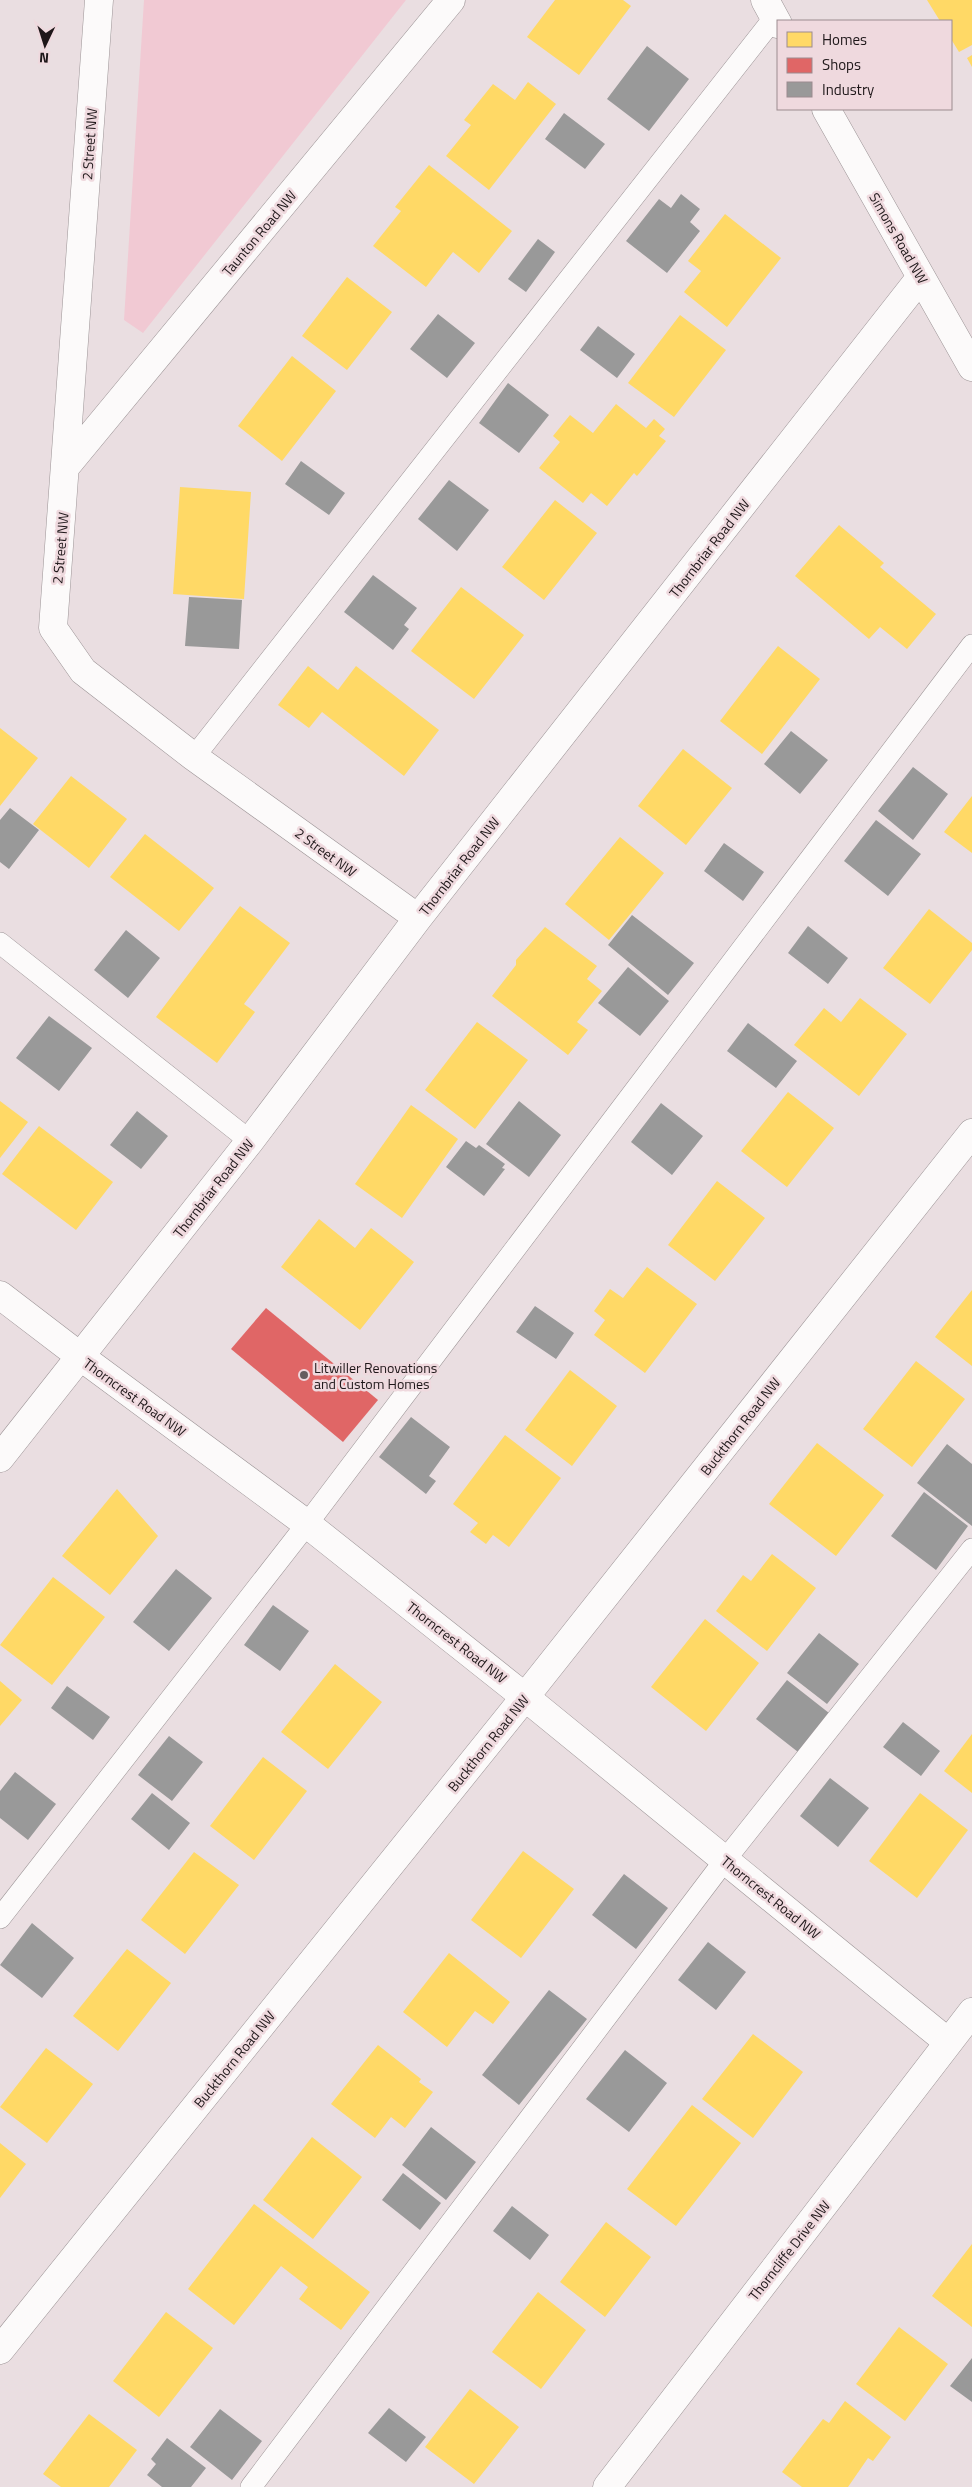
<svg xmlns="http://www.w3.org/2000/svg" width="972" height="2487" viewBox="0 0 972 2487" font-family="'Titillium Web',sans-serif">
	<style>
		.green { fill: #f1c9d3 }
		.homes { fill: #ffd966 }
		.shops { fill: #e06666 }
		.industry { fill: #999 }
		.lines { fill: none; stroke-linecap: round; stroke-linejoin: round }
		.lane-casing { stroke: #9c9496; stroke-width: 22 }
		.street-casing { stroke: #9c9496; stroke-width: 29 }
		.lane { stroke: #fcfafa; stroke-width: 21 }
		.street { stroke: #fcfafa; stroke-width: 28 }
		.poi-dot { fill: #655d5f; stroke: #efd9de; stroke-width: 2 }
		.labels { text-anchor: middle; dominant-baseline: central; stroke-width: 5; stroke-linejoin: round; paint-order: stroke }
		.street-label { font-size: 14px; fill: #1e1719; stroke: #efd9de }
		.poi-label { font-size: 14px; fill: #1e1719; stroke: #efd9de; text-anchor: start }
	</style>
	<rect width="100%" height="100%" fill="#eadee1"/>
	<path class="green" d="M144 0H406L143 333 124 320Z"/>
	<path class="homes" d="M555 0H623L631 6 579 75 527 37Z
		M927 0H972V45L959 52 951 39V21H940Z
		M972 55V67L967 58Z
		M528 82 556 104 489 190 446 156 471 125 464 120 493 84 515 100Z
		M429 165 512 231 479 273 453 252 426 287 373 246 401 211 395 207Z
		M725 214 781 258 727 327 684 292 701 271 688 261Z
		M347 277 392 312 347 370 302 336Z
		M680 315 726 350 674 417 628 383Z
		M292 356 336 391 282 461 238 426Z
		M616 404 646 428 654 419 665 429 659 436 666 441 637 476 634 473 607 506 591 493 583 503 539 468 560 442 553 436 570 415 593 433Z
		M180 487 251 492 244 599 173 594Z
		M555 500 597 533 544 600 502 567Z
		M839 525 884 563 880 567 936 614 907 649 880 627 869 639 795 576Z
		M461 587 524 635 474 699 411 651Z
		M778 646 820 679 762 754 720 721Z
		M308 666 338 690 356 666 439 730 404 776 322 712 309 728 278 705Z
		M0 728 38 758 0 806Z
		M683 749 732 788 686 845 638 806Z
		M71 776 127 819 89 868 33 824Z
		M972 796V853L944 832Z
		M145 834 214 888 179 931 110 877Z
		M620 837 664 873 609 940 565 904Z
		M240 906 290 943 244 1004 255 1012 217 1063 156 1017Z
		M929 909 972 943V950L930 1004 883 968Z
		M545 927 597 966 587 979 602 991 577 1022 588 1030 568 1055 492 996 516 965V960Z
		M860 998 907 1034 859 1096 794 1045 824 1008 841 1022Z
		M477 1022 528 1060 475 1129 425 1090Z
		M788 1092 834 1128 787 1187 741 1151Z
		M0 1101 28 1122 0 1158Z
		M411 1105 458 1139 402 1218 355 1184Z
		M39 1126 113 1182 76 1230 2 1174Z
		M717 1181 765 1218 715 1281 668 1245Z
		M319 1219 355 1248 371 1228 414 1262 360 1330 281 1267Z
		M647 1267 697 1304 645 1373 594 1335 605 1320 594 1311 610 1289 623 1298Z
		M972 1290V1366L935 1337Z
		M916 1361 965 1399 912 1467 863 1429Z
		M570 1370 617 1406 572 1466 525 1430Z
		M505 1435 561 1478 509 1547 493 1535 486 1544 470 1532 478 1523 453 1504Z
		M817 1443 884 1495 836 1556 769 1504Z
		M117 1489 158 1536 110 1595 62 1556Z
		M772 1554 816 1588 767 1651 716 1611 743 1575 751 1581Z
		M53 1577 105 1617 52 1685 0 1645Z
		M705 1619 759 1663 706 1731 651 1687Z
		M335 1664 382 1702 328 1769 281 1732Z
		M0 1681 22 1700 0 1726Z
		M972 1734V1793L944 1771Z
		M263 1757 307 1791 254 1860 210 1826Z
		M920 1793 968 1830 917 1898 869 1861Z
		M523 1851 574 1889 521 1958 471 1920Z
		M194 1852 239 1885 185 1954 141 1920Z
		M127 1949 171 1983 118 2051 73 2016Z
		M449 1953 510 2002 493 2024 475 2011 447 2047 403 2012Z
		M753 2034 803 2072 753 2138 702 2099Z
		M378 2045 421 2079 419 2082 433 2092 405 2128 391 2117 375 2138 331 2104Z
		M46 2048 93 2084 47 2143 0 2107Z
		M692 2105 741 2143 676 2226 627 2189Z
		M312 2137 362 2177 313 2239 263 2200Z
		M0 2143 26 2164 0 2198Z
		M254 2204 370 2292 341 2330 299 2299 308 2287 281 2266 234 2325 188 2289Z
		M606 2222 651 2257 605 2317 560 2282Z
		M972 2244V2327L932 2296Z
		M538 2292 586 2330 541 2389 492 2352Z
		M166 2312 213 2348 159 2417 113 2381Z
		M899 2327 948 2364 905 2421 856 2384Z
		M470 2389 519 2427 474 2484 425 2447Z
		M845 2401 891 2437 873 2461 868 2458 848 2487H802L782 2472 823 2419 829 2423Z
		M89 2414 137 2450 109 2487H61L43 2474Z"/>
	<path class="shops" d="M266 1308 378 1400 343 1442 231 1349Z"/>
	<path class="industry" d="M647 46 689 79 649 131 607 99Z
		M564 113 605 144 585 169 545 139Z
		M681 194 700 209 690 222 700 231 667 273 626 241 659 199 671 208Z
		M538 239 555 252 526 292 508 279Z
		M438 314 475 343 447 378 410 349Z
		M598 326 635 354 617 378 580 350Z
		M508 383 549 415 519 453 479 423Z
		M301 461 345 493 329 515 285 484Z
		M449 480 489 510 457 551 418 519Z
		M373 575 417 608 404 625 409 629 393 650 344 612Z
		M189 597 242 600 239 649 185 646Z
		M791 731 828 760 800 794 764 764Z
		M913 767 948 794 913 840 878 811Z
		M10 808 39 830 9 869 0 862V820Z
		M876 820 921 854 888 896 844 861Z
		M724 843 764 872 743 901 704 871Z
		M632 915 694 963 668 995 608 945Z
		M808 926 848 958 828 984 788 953Z
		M126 930 160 958 128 998 94 970Z
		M628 967 669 1001 640 1036 598 1003Z
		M49 1016 92 1048 59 1091 16 1058Z
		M748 1023 797 1061 776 1088 727 1051Z
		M519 1101 561 1135 529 1177 486 1144Z
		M661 1103 703 1136 672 1175 631 1142Z
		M137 1111 168 1136 141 1169 110 1145Z
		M466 1141 476 1148 479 1145 505 1164 502 1168 505 1169 484 1196 446 1167Z
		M535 1306 574 1333 556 1359 516 1332Z
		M411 1417 450 1447 429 1476 436 1481 426 1494 379 1457Z
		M947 1444 972 1464V1526L917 1483Z
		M924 1492 968 1526 936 1570 891 1536Z
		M176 1569 212 1598 169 1651 133 1622Z
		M273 1605 309 1631 280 1671 244 1645Z
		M819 1633 859 1664 827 1704 787 1673Z
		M787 1680 829 1713 798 1752 756 1719Z
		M67 1686 110 1717 93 1740 51 1708Z
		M903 1722 940 1751 921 1776 883 1747Z
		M169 1736 203 1762 172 1801 138 1775Z
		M15 1772 56 1804 28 1840 0 1818V1791Z
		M830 1778 869 1808 838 1847 800 1816Z
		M152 1793 190 1823 169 1850 131 1819Z
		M624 1874 668 1908 636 1949 592 1915Z
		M32 1923 74 1958 42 1998 0 1965Z
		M708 1942 746 1972 716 2010 678 1980Z
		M549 1990 587 2019 519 2105 482 2075Z
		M625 2050 667 2083 629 2132 586 2099Z
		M431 2127 476 2162 446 2200 402 2165Z
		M403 2173 441 2203 420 2230 382 2200Z
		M512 2206 549 2235 530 2260 493 2231Z
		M972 2358V2402L950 2386Z
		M389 2408 426 2437 406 2462 368 2433Z
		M220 2409 262 2441 232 2480 190 2447Z
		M167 2438 206 2468 191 2487H162L147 2475 156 2464 151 2459Z"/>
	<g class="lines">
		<defs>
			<path id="lane" d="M194 757 774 18
				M0 943 250 1141
				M0 1918 307 1524 972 645
				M251 2487 725 1860 972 1549"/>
			<path id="street" d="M99 0 53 628 83 671 194 757 418 918
				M765 0 778 24
				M826 109 972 367
				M67 465 451 0
				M0 1295 81 1357 307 1524 525 1697 948 2042
				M0 1458 250 1141 418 918 921 277
				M0 2350 525 1697 972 1133
				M607 2487 972 2012"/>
		</defs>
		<use href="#lane" class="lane-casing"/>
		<use href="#street" class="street-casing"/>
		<use href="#lane" class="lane"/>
		<use href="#street" class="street"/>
	</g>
	<circle class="poi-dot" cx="304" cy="1375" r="5"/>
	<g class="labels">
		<g class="street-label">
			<text transform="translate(89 144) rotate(-86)">2 Street NW</text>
			<text transform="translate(259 233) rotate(-50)">Taunton Road NW</text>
			<text transform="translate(899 238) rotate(60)">Simons Road NW</text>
			<text transform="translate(60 548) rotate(-85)">2 Street NW</text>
			<text transform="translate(709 548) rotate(-52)">Thornbriar Road NW</text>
			<text transform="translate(326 852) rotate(36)">2 Street NW</text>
			<text transform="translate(459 866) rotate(-52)">Thornbriar Road NW</text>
			<text transform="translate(213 1188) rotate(-52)">Thornbriar Road NW</text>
			<text transform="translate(135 1397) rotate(36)">Thorncrest Road NW</text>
			<text transform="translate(740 1426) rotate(-52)">Buckthorn Road NW</text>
			<text transform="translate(457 1642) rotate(38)">Thorncrest Road NW</text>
			<text transform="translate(488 1743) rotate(-51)">Buckthorn Road NW</text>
			<text transform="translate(771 1897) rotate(39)">Thorncrest Road NW</text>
			<text transform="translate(234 2059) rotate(-51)">Buckthorn Road NW</text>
			<text transform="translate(789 2250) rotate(-52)">Thorncliffe Drive NW</text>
		</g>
		<g class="poi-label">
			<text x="314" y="1367">Litwiller Renovations<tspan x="314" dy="16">and Custom Homes</tspan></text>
		</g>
	</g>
	<rect x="777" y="20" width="175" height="90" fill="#efd9de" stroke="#9b8b8f"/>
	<rect x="787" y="32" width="25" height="15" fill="#ffd966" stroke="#9b8b8f"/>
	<text x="822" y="45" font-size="15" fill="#1e1719">Homes</text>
	<rect x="787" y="58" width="25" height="15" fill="#e06666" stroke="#9b8b8f"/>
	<text x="822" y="70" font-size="15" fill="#1e1719">Shops</text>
	<rect x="787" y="82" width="25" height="15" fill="#999999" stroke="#9b8b8f"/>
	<text x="822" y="95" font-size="15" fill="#1e1719">Industry</text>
	<g transform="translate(45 45) rotate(184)" stroke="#efd9de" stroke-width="4" paint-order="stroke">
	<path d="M0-4L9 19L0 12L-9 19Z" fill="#1e1719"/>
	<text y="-8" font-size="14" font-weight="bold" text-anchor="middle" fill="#1e1719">N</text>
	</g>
</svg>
